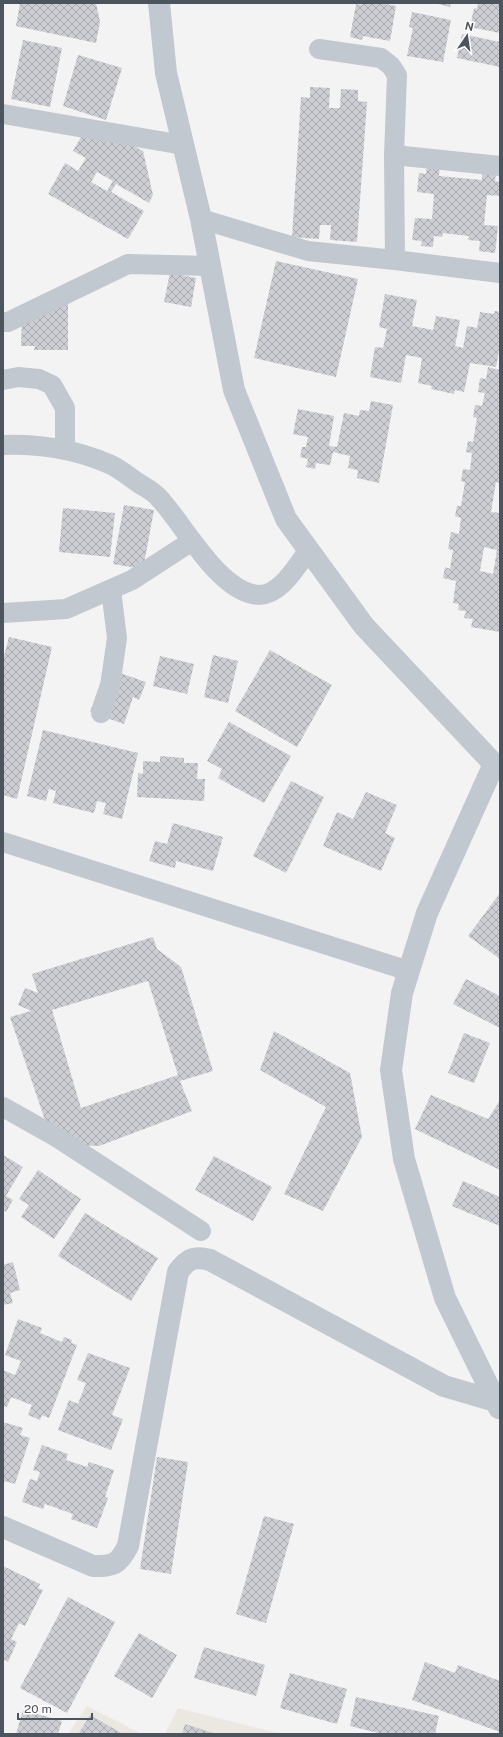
<svg xmlns="http://www.w3.org/2000/svg" width="503" height="1737" viewBox="0 0 503 1737" font-family="'Public Sans',sans-serif">
	<style>
		.commercial { fill: #eae8e1 }
		.building { fill: url(#building-cross-hatch); fill-rule: evenodd }
		.lines { fill: none; stroke-linecap: round; stroke-linejoin: round }
		.minor { stroke: #c2c8cf; stroke-width: 20 }
		.tertiary { stroke: #c2c8cf; stroke-width: 22 }
	</style>
	<defs>
		<pattern id="building-cross-hatch" width="8" height="8" patternUnits="userSpaceOnUse"><rect width="8" height="8" fill="#cdced4"/><path d="M0 0l8 8M0 8l8-8" fill="none" stroke="#a9aaaf"/></pattern>
	</defs>
	<rect width="100%" height="100%" fill="#f4f3f3"/>
	<path class="commercial" d="M87 1706 142 1734H68Z
		M178 1708 282 1734H165Z"/>
	<path class="building" d="M20 3H96L100 22 96 43 16 26Z
		M362 3H380L396 6 390 41 363 36 362 40 350 37 356 4 362 5Z
		M434 3H451L450 7Z
		M478 3H500V33L470 27 474 8 477 9Z
		M412 12 451 20 443 62 407 56 413 28 409 27Z
		M462 34 500 42V67L457 58Z
		M23 40 62 48 50 107 11 99Z
		M78 55 122 68 106 120 63 106Z
		M310 87 330 88 329 108H340L341 89 358 90V101L367 102 357 242 330 240 331 225H320L319 239 292 237 301 97 310 98Z
		M90 121 143 151 153 195 149 203 116 184 111 192 144 211 128 239 48 194 65 163 78 171 86 158 73 151ZM97 172 113 181 107 191 91 182Z
		M427 164 440 165 439 176 482 180V172L496 173 495 181 500 182V196L487 195 484 225 498 226 495 253 479 251 480 241 468 240 469 236 443 233 442 237 434 236 433 247 421 246 422 241 412 240 415 218 432 219 434 194 417 192 419 173 426 174Z
		M276 261 358 279 336 377 254 358Z
		M170 273 196 278 191 307 164 302Z
		M385 294 417 300 412 326 433 330 436 316 460 320 455 346 463 348 467 326 477 328 480 312 494 314 495 311 500 312V345L496 367 470 363 464 392 455 390 454 394 431 389 432 386 418 383 422 358 406 355 401 383 370 377 375 347 383 348 387 329 379 327Z
		M68 298V350H34L35 346H21L22 315Z
		M488 367 500 370V483L496 482 491 512 500 513V632L471 627 473 619 464 618 466 611 458 610 459 604 453 603 456 581 443 578 445 567 450 569 453 550 448 549 451 532 459 534 461 518 455 516 457 506H461L465 482 461 481 463 469 470 470 472 453 466 452 468 441 473 442 477 418 473 417 475 405 482 406 485 393 478 392 480 378 486 379ZM484 547 497 550 493 574 480 571Z
		M371 401 393 405 379 483 357 478 358 470 348 468 350 456 333 452 330 465 316 463 315 469 306 467 308 459 300 457 302 447H306L308 437 293 434 298 409 334 416 329 446 337 447 344 413 359 416 360 410 369 411Z
		M124 505 154 510 143 569 113 564Z
		M63 508 115 513 110 557 59 552Z
		M9 637 52 647 17 799 3 795V660Z
		M270 650 332 685 297 747 235 711Z
		M213 655 238 661 228 703 204 697Z
		M160 656 194 664 187 694 153 686Z
		M111 670 146 682 139 700 133 697 124 724 90 712 101 681Z
		M229 722 291 756 264 803 218 778 222 769 207 761Z
		M43 730 138 753 122 819 103 814 106 803 97 801 94 813 53 803 56 791 49 789 46 801 27 796Z
		M160 756 184 758V763H198L197 779H205L204 801 137 797 138 773 143 774V761L160 762Z
		M291 781 324 797 286 873 253 856Z
		M366 792 397 805 385 833 395 838 381 871 323 846 337 812 353 819Z
		M173 823 223 837 213 871 176 861 175 868 149 861 155 841 167 844Z
		M500 893V959L468 936Z
		M153 937 157 949 181 967 213 1071 180 1081 192 1111 99 1146 71 1145 49 1132 10 1017 31 1011 18 1005 25 988 38 993 32 974ZM148 981 178 1075 81 1108 52 1010Z
		M466 979 500 996V1028L453 1004Z
		M274 1031 350 1073 362 1137 323 1211 284 1194 326 1107 260 1070Z
		M464 1033 490 1043 474 1083 448 1073Z
		M431 1095 488 1119 500 1100V1170L415 1129Z
		M3 1155 23 1167 6 1196 13 1200 6 1212 3 1210Z
		M214 1156 272 1187 253 1221 195 1190Z
		M38 1170 81 1199 54 1239 21 1217 29 1205 19 1199Z
		M463 1181 500 1197V1226L452 1206Z
		M85 1213 158 1258 131 1301 58 1256Z
		M13 1262 20 1290 10 1293 13 1303 3 1305V1265Z
		M18 1319 42 1328 40 1333 62 1342 64 1337 72 1340 71 1343 77 1345 49 1418 42 1415 40 1420 28 1415 32 1405 11 1397 7 1407 3 1406V1370L15 1375 21 1361 5 1355Z
		M88 1353 130 1368 112 1415 123 1419 111 1450 58 1430 69 1400 78 1404 86 1383 77 1380Z
		M3 1422 23 1428 20 1435 30 1438 15 1484 5 1481 3 1486Z
		M42 1445 68 1454 66 1460 87 1467 89 1462 114 1470 105 1497 108 1498 97 1528 71 1519 73 1514 45 1504 43 1509 22 1502 30 1479 37 1481 40 1472 33 1470Z
		M157 1457 188 1462 171 1574 140 1569Z
		M264 1516 294 1524 266 1623 236 1614Z
		M3 1566 40 1584 38 1588 43 1590 25 1626 19 1623 11 1639 17 1642 8 1662 4 1660 3 1663Z
		M68 1597 115 1622 67 1713 20 1688Z
		M139 1633 177 1655 152 1698 114 1676Z
		M204 1647 265 1665 256 1696 194 1678Z
		M425 1662 455 1673 458 1665 500 1681V1732L412 1700Z
		M290 1673 347 1689 337 1724 280 1708Z
		M356 1697 439 1716 435 1734H382L350 1726Z
		M23 1710 62 1721 58 1734H16Z
		M90 1715 123 1734H81L79 1733Z
		M185 1724 216 1734H182Z"/>
	<g class="lines">
		<path class="minor" d="M319 49 381 58 391 66 397 75 394 155
			M3 114 183 145
			M201 219 308 251 395 260 394 155 500 166
			M395 260 500 273
			M3 322H8L128 264 211 266
			M3 380 18 377 39 379 52 385 65 408V449
			M3 445C37 443 78 450 109 464 119 468 128 476 137 482 144 487 154 491 159 498 184 524 219 593 259 595 281 595 297 565 309 550
			M3 613 66 609 132 580 192 541
			M101 713 110 686 117 638 111 590
			M3 842 409 971
			M3 1107 58 1138 201 1231"/>
		<path class="tertiary" d="M159 3 166 73 201 219 234 390 286 519 364 626 494 764 500 767
			M494 764 427 913 402 993 391 1070 404 1159 445 1298 499 1408
			M3 1527 93 1566C114 1566 118 1565 128 1546L178 1272C188 1258 194 1256 210 1260L444 1386 495 1401"/>
	</g>
	<rect width="503" height="1737" fill="none" stroke="#4c545d" stroke-width="8"/>
	<g transform="translate(467 36) rotate(13)" stroke="#ffffff" stroke-width="3" paint-order="stroke">
	<path d="M0-3L7 15L0 10L-7 15Z" fill="#4c545d"/>
	<text y="-6" font-size="11" font-weight="bold" text-anchor="middle" fill="#4c545d">N</text>
	</g>
	<path d="M18 1713v6h74v-6" fill="none" stroke="#4c545d" stroke-width="2"/>
	<text x="24" y="1713" font-size="12" fill="#4c545d" stroke="#ffffff" stroke-width="3" paint-order="stroke">20 m</text>
</svg>
